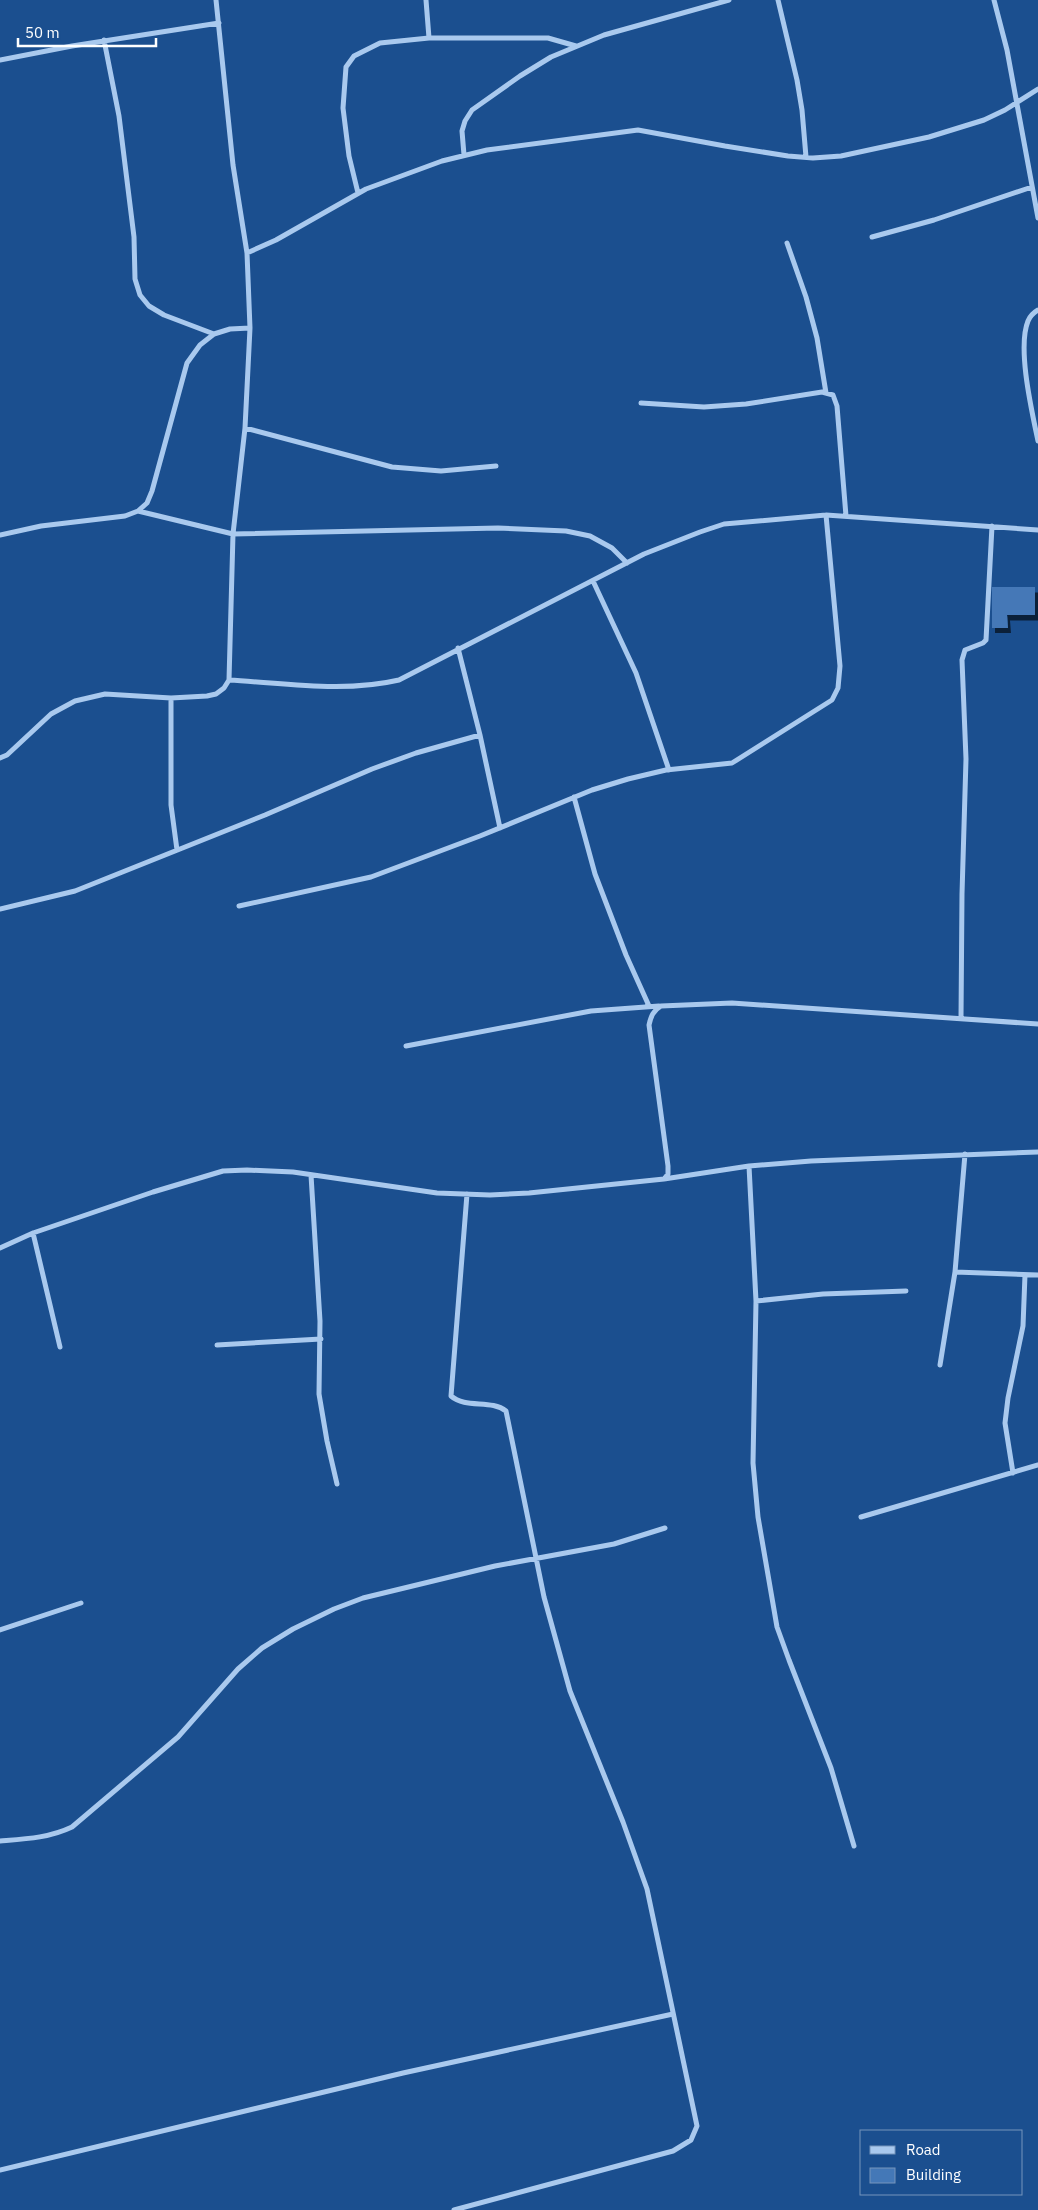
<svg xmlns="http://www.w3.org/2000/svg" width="1038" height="2210" viewBox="0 0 1038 2210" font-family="'IBM Plex Sans',sans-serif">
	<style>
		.building { fill: #4478b7; filter: url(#shadow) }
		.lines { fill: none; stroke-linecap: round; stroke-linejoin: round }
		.minor { stroke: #a9c9ee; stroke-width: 5 }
	</style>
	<defs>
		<filter id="shadow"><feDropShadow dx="3" dy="5.5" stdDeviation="0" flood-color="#0009"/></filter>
	</defs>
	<rect width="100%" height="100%" fill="#1b4f8f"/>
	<path class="building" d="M992 587H1035V615H1007L1008 628H992Z"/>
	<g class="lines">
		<path class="minor" d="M426 0 429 38
			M778 0 797 80 802 110 806 157
			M994 0 1007 50 1038 218
			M104 40 119 116 134 237 135 279 140 295 149 306 164 315 214 334
			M0 60 72 46 219 23
			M464 155 462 131 465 121 472 110 520 76 551 57 604 35 729 0
			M358 193 349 156 343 108 346 67 354 56 380 43 429 38H548L576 46
			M872 237 934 220 1032 187
			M787 243 806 297 817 338 826 393
			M247 253 276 240 366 189 442 161 487 150 638 130 725 146 788 156 813 158 841 156 929 137 984 120 1005 110 1038 89
			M1038 310C1033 313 1030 316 1028 321 1017 348 1032 412 1038 441
			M641 403 704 407 746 404 822 392 833 395 837 406 846 516
			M245 428 392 467 441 471 496 466
			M138 511 233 534 498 528 566 531 590 536 612 548 627 563
			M0 535 41 526 125 516 138 511 147 503 152 491 187 363 200 345 214 334 230 329 250 328
			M593 581 636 673 669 770
			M458 648 480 735 500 828
			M229 680C284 683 344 693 399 680L644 554 700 532 724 524 826 515 1038 530
			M171 698V805L177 850
			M0 758 7 755 51 714 75 701 105 694 171 698 207 696 216 694 224 688 229 680 233 534 245 428 250 328 247 253 233 165 216 0
			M574 797 595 874 626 955 649 1006
			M239 906 371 877 480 836 592 790 628 779 666 770 732 763 832 700 838 688 840 666 826 515
			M0 909 75 891 265 815 372 769 416 753 480 735
			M961 1018 962 894 966 759 962 660 965 650 983 643 986 640 992 526
			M406 1046 591 1011 659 1006
			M749 1166 756 1301 753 1463 758 1517 777 1627 789 1660 831 1768 854 1846
			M311 1175 320 1321 319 1394 327 1441 337 1484
			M664 1179 749 1166 811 1161 1038 1152
			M33 1233 60 1347
			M0 1248 33 1233 153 1192 223 1171 247 1170 293 1172 437 1193 490 1195 529 1193 664 1179 668 1174V1166L649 1025C651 1016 653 1011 661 1006L732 1003 1038 1024
			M955 1272 1038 1275
			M756 1301 823 1294 906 1291
			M217 1345 321 1339
			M940 1365 955 1272 965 1154
			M1013 1473 1005 1423 1008 1398 1023 1326 1025 1275
			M861 1517 1038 1465
			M0 1630 81 1603
			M0 1841C25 1839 49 1838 72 1827L178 1737 238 1669 262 1648 293 1629 334 1609 363 1598 495 1566 614 1544 665 1528
			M0 2170 403 2073 673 2014
			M454 2210 673 2151 691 2140 697 2126 647 1889 623 1822 570 1691 544 1597 506 1411C491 1399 466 1409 451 1396L467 1194"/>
	</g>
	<rect x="860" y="2130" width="162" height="65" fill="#1b4f8f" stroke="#7695bc"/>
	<rect x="870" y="2146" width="25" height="8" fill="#a9c9ee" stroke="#7695bc"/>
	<text x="906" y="2155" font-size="15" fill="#ffffff">Road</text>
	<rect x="870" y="2168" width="25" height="15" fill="#4478b7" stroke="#7695bc"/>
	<text x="906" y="2180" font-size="15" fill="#ffffff">Building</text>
	<path d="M18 38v8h138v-8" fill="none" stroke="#ffffff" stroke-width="2.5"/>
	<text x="25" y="38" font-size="15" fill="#ffffff" stroke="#1b4f8f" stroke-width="4" paint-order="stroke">50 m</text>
</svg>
